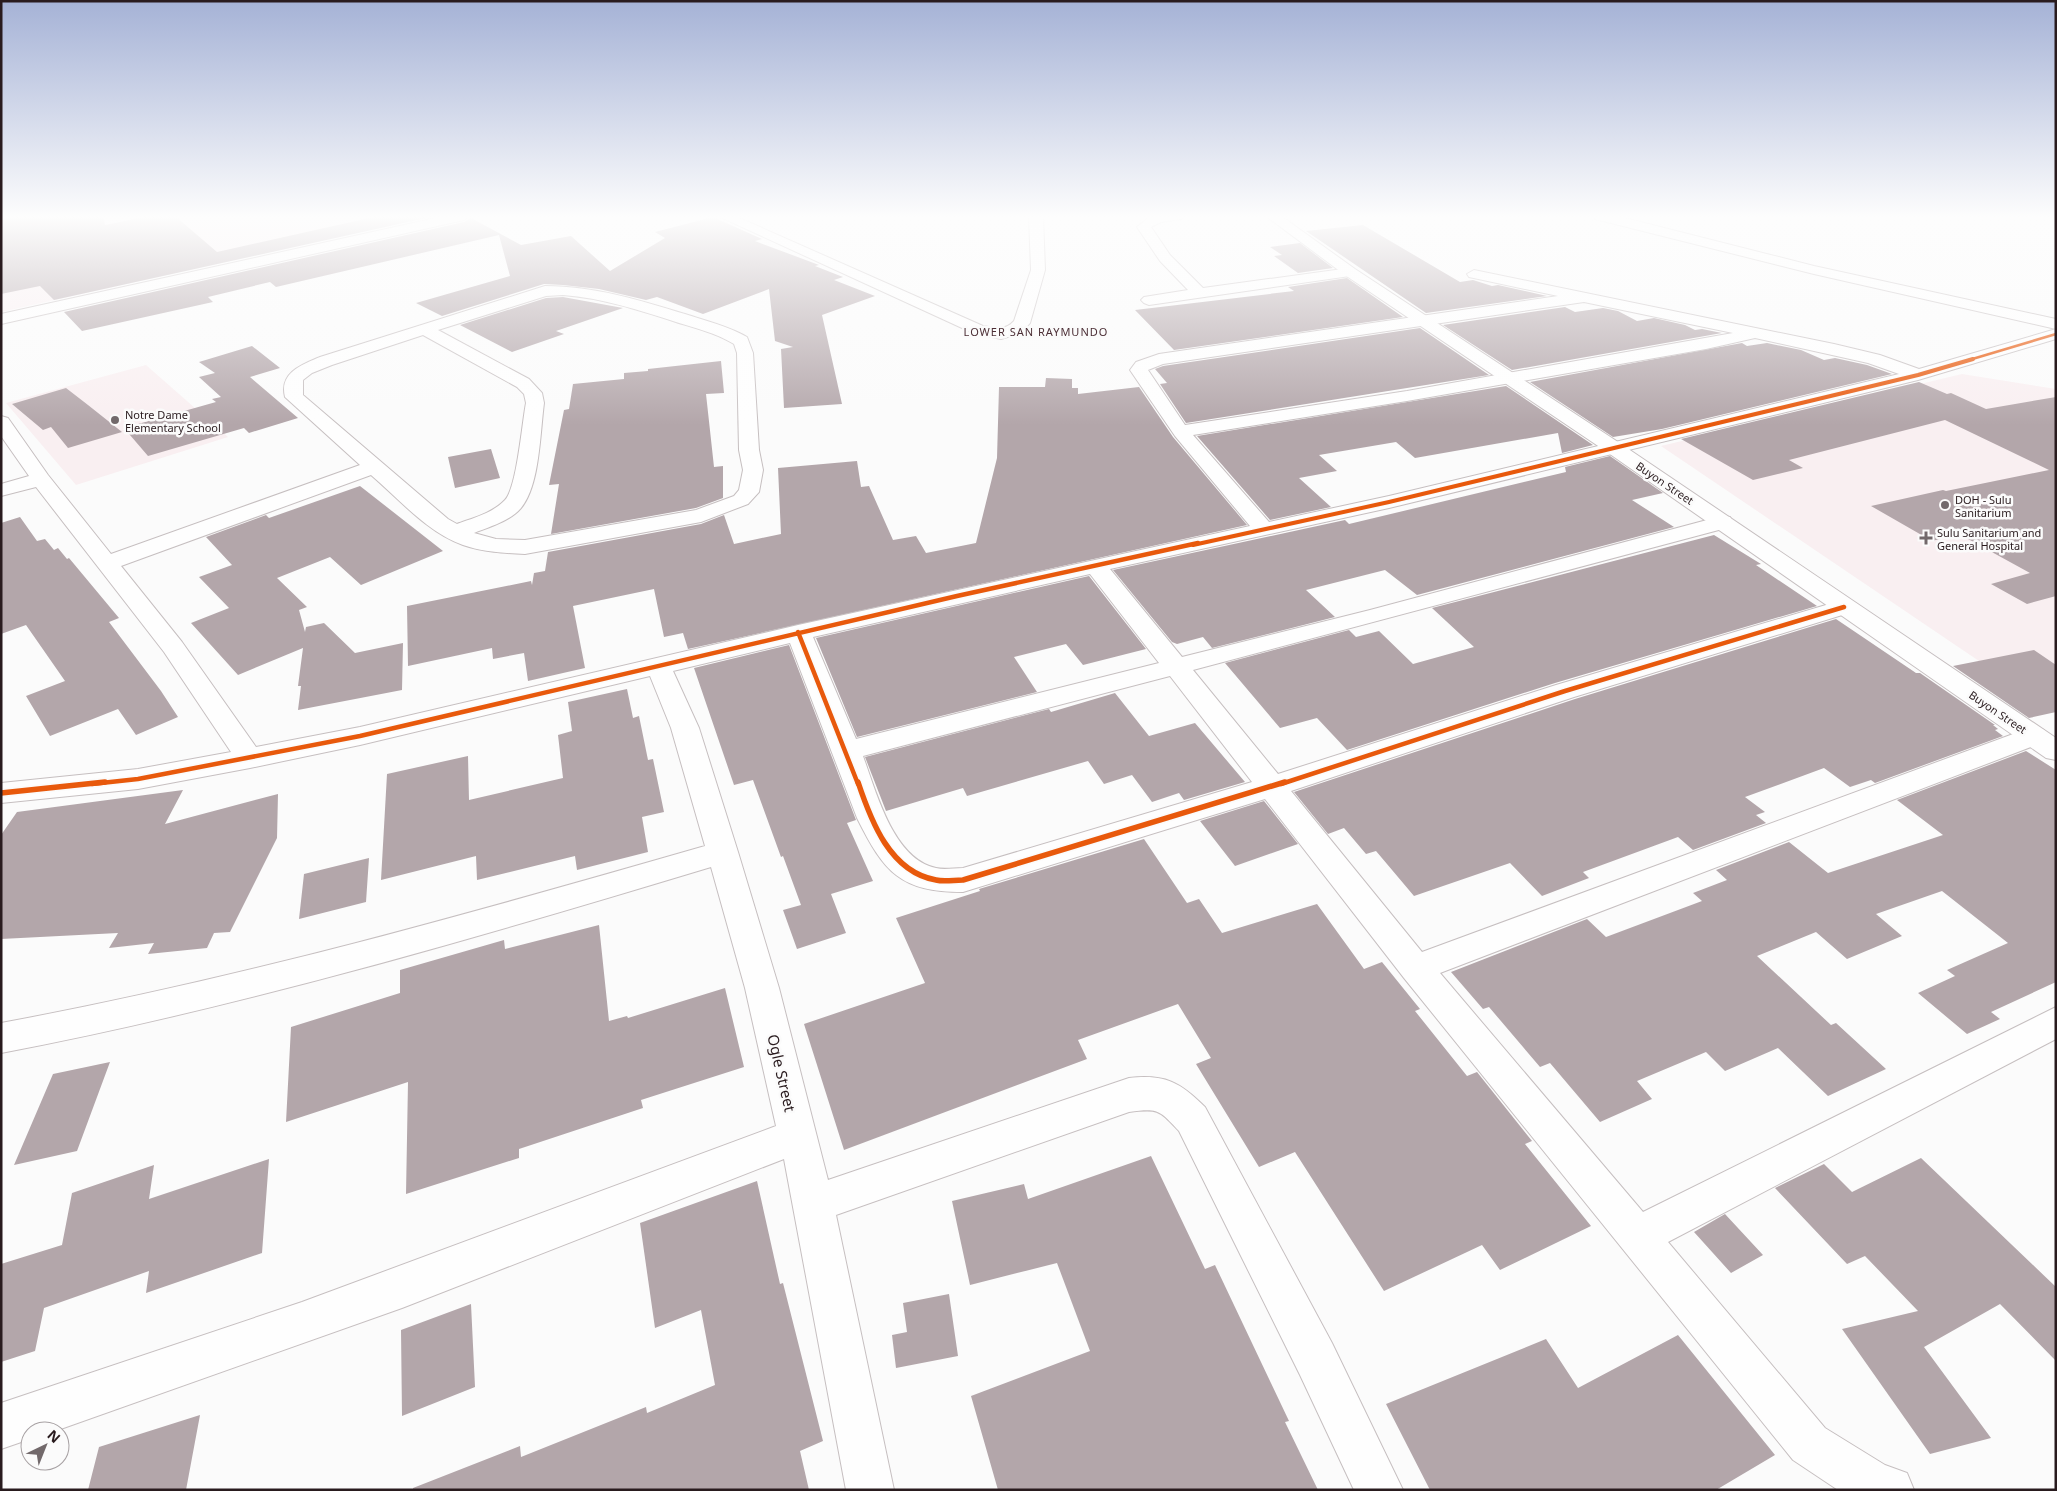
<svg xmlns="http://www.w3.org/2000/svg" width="2057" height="1491" viewBox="0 0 2057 1491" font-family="'Noto Sans',sans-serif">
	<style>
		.built { fill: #f9eff1 }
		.building { fill: #b3a6aa }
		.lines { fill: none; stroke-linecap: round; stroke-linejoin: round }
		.minor-casing { stroke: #c6bfc0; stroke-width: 2 }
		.tertiary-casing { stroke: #c6bfc0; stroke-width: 2 }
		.secondary-casing { stroke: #c6bfc0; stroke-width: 2 }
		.minor { fill: #fefefe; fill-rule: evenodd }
		.tertiary { fill: #fefefe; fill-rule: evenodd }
		.secondary { fill: #fefefe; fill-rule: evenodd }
		.cycleway-far3-casing { stroke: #fbfbfb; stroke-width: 4.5 }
		.cycleway-far2-casing { stroke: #fbfbfb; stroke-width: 6 }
		.cycleway-far1-casing { stroke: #fbfbfb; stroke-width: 8 }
		.cycleway-casing { stroke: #fbfbfb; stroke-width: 9 }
		.cycleway-far3 { stroke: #e8590c; stroke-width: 2.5 }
		.cycleway-far2 { stroke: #e8590c; stroke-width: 4 }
		.cycleway-far1 { stroke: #e8590c; stroke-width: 4.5 }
		.cycleway { stroke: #e8590c; stroke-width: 5.5 }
		.poi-dot { fill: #72696b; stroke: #fbfbfb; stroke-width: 2 }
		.labels { text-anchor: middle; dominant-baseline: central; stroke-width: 5; stroke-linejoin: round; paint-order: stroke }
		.far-neighbourhood-label { font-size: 11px; letter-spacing: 1px; fill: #4c2f36; stroke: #fbfbfb }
		.far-poi-label { font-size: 11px; fill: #291b1e; stroke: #fbfbfb; text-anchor: start }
		.far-street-label { font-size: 11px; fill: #291b1e; stroke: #fbfbfb }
		.near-street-label { font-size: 15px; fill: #291b1e; stroke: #fbfbfb }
	</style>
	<rect width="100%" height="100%" fill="#fbfbfb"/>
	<path class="built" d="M1 216H430L1 312Z
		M146 365 228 437 76 485 6 403Z
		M1962 374 2056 389V713L1661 446Z"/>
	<path class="building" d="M1 216H103L105 225 149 216H175L217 252 378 216H435L54 300 40 286 1 294Z
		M713 217 762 239 755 241 819 265 815 266 843 277 834 280 875 296 822 315 842 404 784 408 781 349 793 347 775 341 769 289 703 314 657 297 646 300 599 289 563 285 544 284 442 316 416 303 510 276 499 235 276 287 270 282 208 297 213 302 82 331 64 312 464 222 471 218 521 245 571 236 610 271 665 238 655 232Z
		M1363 225 1460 282 1473 280 1492 286 1498 285 1547 296 1426 313 1306 231Z
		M1300 243 1333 268 1298 273 1274 256 1282 255 1270 247Z
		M1347 278 1403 317 1174 350 1135 310 1294 291 1288 287Z
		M563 297 623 308 556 331 564 334 512 352 460 325 546 298Z
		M1565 307 1575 312 1603 308 1618 311 1637 321 1654 318 1685 325 1695 330 1702 329 1722 333 1512 370 1443 325Z
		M1420 328 1489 375 1186 423 1160 384 1167 383 1155 369 1163 366Z
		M1742 343 1747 346 1767 343 1801 350 1824 360 1835 358 1867 365 1892 374 1662 429 1613 437 1530 382Z
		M252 346 280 368 250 377 298 418 249 433 244 428 148 456 124 428 216 402 212 399 221 397 199 377 215 373 199 362Z
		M721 361 724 393 706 394 714 467 723 466V498L696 508 551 534 559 484 549 485 564 410 569 409 573 384 624 379V373L648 371V369Z
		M1046 378 1072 379V388H1078V394L1139 387 1173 437 1247 525 688 649 683 633 664 637 654 589 573 606 585 668 528 681 524 653 493 659 492 648 408 666 407 606 531 581 532 585 534 573 545 571 548 552 701 524 724 515 734 544 781 534 778 468 857 461 861 487 869 486 893 540 916 536 926 553 976 543 997 458 999 387H1045Z
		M1919 382 1947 394 1951 393 1986 409 2056 397V596L2027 604 1991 584 2030 573 1959 534 1932 541 1871 506 1943 490 1946 491 2049 470 1945 420 1789 460 1803 468 1753 480 1681 439Z
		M1506 386 1593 445 1562 453 1558 433 1415 458 1396 442 1319 455 1337 471 1299 478 1331 507 1270 520 1197 436Z
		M66 388 88 405 122 432 68 448 51 427 43 430 12 404Z
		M491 449 500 478 455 488 448 457Z
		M1610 456 1663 493 1632 500 1674 527 1417 595 1385 570 1306 590 1335 617 1212 648 1203 637 1177 644 1172 642 1113 570 1345 520 1349 524 1566 472 1565 467Z
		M360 486 443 551 361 585 330 557 277 578 307 607 299 610 305 632 306 627 324 623 355 653 403 643 402 690 298 710 301 686H298L303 648 238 675 191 623 229 608 199 577 232 565 206 537 266 515 269 518Z
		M20 517 37 541 45 539 54 550 58 548 67 559 69 558 119 618 109 622 161 691 178 717 136 735 118 709 50 736 26 696 65 681 26 625 1 634V523Z
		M1714 535 1761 564 1756 565 1817 606 1555 683 1347 750 1317 718 1280 728 1225 663 1349 630 1356 637 1379 631 1413 664 1474 647 1432 608Z
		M1089 576 1146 649 1083 665 1066 644 1014 657 1037 692 857 737 816 638Z
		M1836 619 1916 673H1920L1995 725H1993L1998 729 1995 730 2003 736 1875 783 1871 780 1850 787 1824 768 1745 797 1765 812 1756 815 1766 823 1693 850 1678 837 1583 872 1589 878 1542 896 1510 863 1414 896 1376 851 1366 854 1344 828 1328 834 1294 792 1575 699Z
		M789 645 856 820 847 823 873 881 831 894 846 933 797 949 783 910 801 905 783 856 781 857 753 780 734 785 694 668Z
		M2034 650 2056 665V712L2029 718 1953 666Z
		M627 689 633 718 639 716 648 760 653 759 664 812 642 817 648 852 577 870 575 856 477 880 476 856 381 880 387 774 468 756 469 800 563 778 558 735 572 731 568 702Z
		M1115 693 1149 736 1195 723 1245 782 1184 800 1179 793 1152 802 1132 775 1104 784 1088 761 967 796 963 788 886 811 865 757 1049 709 1051 712Z
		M2026 751 2056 770V982L1991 1012 2000 1019 1967 1034 1918 993 1955 976 1947 970 2008 943 1942 891 1876 914 1902 936 1847 959 1816 932 1757 956 1831 1025 1836 1023 1886 1069 1828 1096 1778 1048 1725 1071 1706 1052 1637 1081 1652 1099 1600 1122 1550 1063 1540 1067 1489 1007 1483 1009 1451 972 1587 919 1606 937 1702 901 1693 893 1727 880 1716 870 1789 842 1828 873 1943 835 1897 800Z
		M183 790 165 824 278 794 277 838 230 932 214 933 207 948 148 954 154 943 109 948 118 933 1 939V835L17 812Z
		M1264 801 1298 844 1235 866 1200 821Z
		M1144 839 1187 903 1199 899 1222 933 1317 904 1364 969 1382 962 1420 1009 1415 1011 1467 1076 1477 1072 1532 1141 1525 1144 1591 1226 1500 1270 1482 1245 1384 1291 1295 1152 1259 1167 1196 1064 1211 1058 1178 1004 1078 1040 1087 1059 844 1150 804 1024 925 983 896 918 980 891 979 889Z
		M369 858 366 902 299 919 304 874Z
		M599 925 609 1021 627 1016 628 1018 725 988 744 1067 641 1100 643 1108 519 1149V1158L406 1194 408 1082 286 1122 291 1027 400 993V970L504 940 505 949Z
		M110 1062 77 1151 14 1165 53 1074Z
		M1151 1156 1205 1269 1215 1265 1289 1421 1285 1422 1318 1490H998L971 1396 1090 1351 1057 1263 970 1285 952 1201 1024 1184 1028 1199Z
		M1921 1158 2056 1287V1361L2000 1304 1924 1347 1991 1438 1930 1454 1842 1329 1918 1311 1865 1256 1847 1264 1775 1188 1824 1164 1852 1192Z
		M269 1159 262 1253 146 1293 149 1271 44 1308 35 1351 1 1362V1264L62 1245 72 1193 154 1165 149 1199Z
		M757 1181 780 1284 783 1283 823 1441 800 1451 809 1490H413V1488L520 1446 521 1457 646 1407 647 1413 715 1385 701 1310 655 1328 640 1223Z
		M1725 1214 1763 1255 1731 1273 1694 1232Z
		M949 1294 958 1356 896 1368 892 1335 907 1332 903 1303Z
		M471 1304 475 1387 402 1416 401 1330Z
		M1678 1335 1775 1455 1716 1490H1430L1386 1404 1546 1339 1578 1388Z
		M200 1415 186 1490H88L99 1447Z"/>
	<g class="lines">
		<defs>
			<path id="minor" d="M718 216H735L983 326C996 328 1005 331 1014 321L1031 270 1029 216H1043L1045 270 1030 323 1021 333 1001 339 973 333Z
				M1151 216H1182L1181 219 1161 222 1151 227 1170 255 1203 288 1350 268 1357 272 1350 276 1149 305 1144 303 1141 300 1144 297 1188 290 1160 261 1137 227Z
				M1594 216H1617L1814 266 2056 319V329L1814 274 1595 219Z
				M1474 270 1834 344 1880 355 1919 369 2056 329V339L1918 380 1389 508 1110 569 1182 657 1370 610 1722 516 1730 517 1733 522 1730 527 1193 670 1278 774 1556 685 1836 602 1844 600 1852 602 1856 607 1852 612 1574 697 1291 791 1422 952 2024 730 2034 727 2044 730 2048 736 2044 742 1440 973 1643 1212 2056 1007V1039L1668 1242 1825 1428 1885 1465 1907 1473 1914 1490H1838L1793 1460 1404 978 1265 799 963 892C900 892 884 872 857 818L790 643 673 671 699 728 738 852 779 988 828 1180 1129 1078C1165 1074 1180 1082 1205 1107L1332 1343 1403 1490H1354L1300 1375 1179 1131C1159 1110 1159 1108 1129 1112L836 1215 894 1490H846L784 1159 402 1308 55 1431H30V1439L1 1449V1403L302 1302 776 1126 745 988 711 867C476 938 242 1007 1 1053V1023C240 979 472 913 705 846L671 728 650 676 360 745 250 768 138 789 1 803V783L138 769 231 752 164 652 36 487 1 496V484L29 476 1 436V416L8 418 48 475 111 554 360 465 285 397C279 373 301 365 320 357L545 286C594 286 639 300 685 314 706 321 728 326 747 337L753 353 759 450 763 470 759 492 748 504 701 522 525 554C504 553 483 552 463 545 428 533 399 499 371 475L121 566 182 642 256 747 360 727 798 625 1250 526 1175 436 1130 370 1136 362 1159 354 1558 296 1469 277 1467 274ZM563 295C602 298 639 310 676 322 695 328 716 333 734 344L737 353 739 450 743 470 739 490 734 496 696 510 525 540 496 539 474 533C489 527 510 521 521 508 540 485 540 432 544 403L542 393 529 379 438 330 546 296ZM1584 302 1733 333 1407 391 1185 425 1148 370 1163 364ZM423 335 517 387 524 394 526 403C522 423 517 487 505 500 493 513 473 518 457 524L448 519 303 395V380L312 373 332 365ZM1755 338 1868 363 1899 374 1389 496 1269 522 1193 435 1407 401 1706 349ZM1090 574 1159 663 856 739 813 637ZM1170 676 1252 782 963 868C954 868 944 870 936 868 893 859 876 791 863 756Z"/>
			<path id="tertiary" d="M445 216H470L464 220 1 324V314Z"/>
			<path id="secondary" d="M1266 216H1281L1355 269 1621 444 2056 738V760L2046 758 1607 452 1345 275Z"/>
		</defs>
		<use href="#minor" class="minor-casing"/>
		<use href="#tertiary" class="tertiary-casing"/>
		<use href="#secondary" class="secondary-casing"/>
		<use href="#minor" class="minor"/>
		<use href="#tertiary" class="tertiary"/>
		<use href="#secondary" class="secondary"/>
		<defs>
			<path id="cycleway-far3" d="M1969 360 2056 334"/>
			<path id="cycleway-far2" d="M1193 545 1389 502 1918 375 1973 359"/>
			<path id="cycleway-far1" d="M798 632 858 784
				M92 784 138 779 360 736 957 596 1198 543
				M1281 784 1565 691 1844 607"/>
			<path id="cycleway" d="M858 782C871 821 890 872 936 880 944 882 954 880 963 880L1285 782
				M1 793 105 782"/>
		</defs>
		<use href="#cycleway-far3" class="cycleway-far3-casing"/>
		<use href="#cycleway-far2" class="cycleway-far2-casing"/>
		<use href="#cycleway-far1" class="cycleway-far1-casing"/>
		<use href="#cycleway" class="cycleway-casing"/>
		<use href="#cycleway-far3" class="cycleway-far3"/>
		<use href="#cycleway-far2" class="cycleway-far2"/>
		<use href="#cycleway-far1" class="cycleway-far1"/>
		<use href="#cycleway" class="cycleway"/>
	</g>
	<linearGradient id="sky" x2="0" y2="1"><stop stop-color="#a5b2d6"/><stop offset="0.51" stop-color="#fdfdfd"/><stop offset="1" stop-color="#fdfdfd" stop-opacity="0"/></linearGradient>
	<rect width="2057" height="425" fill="url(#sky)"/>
	<g class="poi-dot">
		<circle cx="115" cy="420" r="5"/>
		<circle cx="1945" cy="505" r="5"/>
		<path d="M1923.5 530.5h5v5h5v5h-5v5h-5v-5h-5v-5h5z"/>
	</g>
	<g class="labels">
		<g class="far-neighbourhood-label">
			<text x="1036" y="331">LOWER SAN RAYMUNDO</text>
		</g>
		<g class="far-poi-label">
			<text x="125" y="414">Notre Dame<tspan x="125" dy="13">Elementary School</tspan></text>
			<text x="1955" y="499">DOH - Sulu<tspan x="1955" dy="13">Sanitarium</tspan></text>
			<text x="1937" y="532">Sulu Sanitarium and<tspan x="1937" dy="13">General Hospital</tspan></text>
		</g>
		<g class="far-street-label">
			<text transform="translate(1665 483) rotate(34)">Buyon Street</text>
			<text transform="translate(1998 712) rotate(34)">Buyon Street</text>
		</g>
		<g class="near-street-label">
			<text transform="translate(782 1073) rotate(77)">Ogle Street</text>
		</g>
	</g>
	<rect width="2057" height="1491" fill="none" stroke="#291b1e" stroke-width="5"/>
	<g transform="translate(45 1446) rotate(43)"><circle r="24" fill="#fbfbfb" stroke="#a7a1a3"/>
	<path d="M0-4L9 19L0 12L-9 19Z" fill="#72696b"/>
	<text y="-8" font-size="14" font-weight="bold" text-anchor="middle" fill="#291b1e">N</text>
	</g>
</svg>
